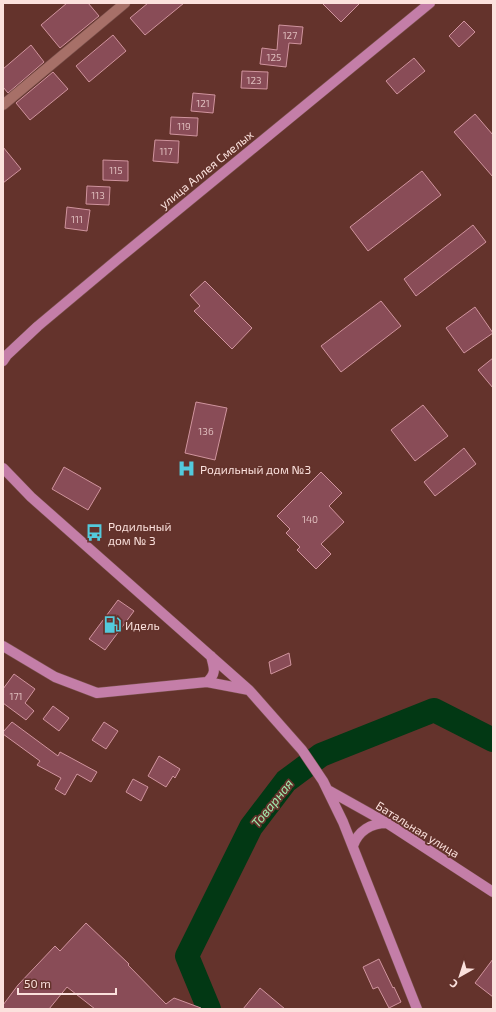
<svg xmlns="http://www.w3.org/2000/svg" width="496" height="1012" viewBox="0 0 496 1012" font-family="'Exo 2',sans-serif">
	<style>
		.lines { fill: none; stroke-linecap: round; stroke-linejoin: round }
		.river { stroke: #023814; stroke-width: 24 }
		.building { fill: #894c57; stroke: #d0949e }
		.minor-casing { stroke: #79514c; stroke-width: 11 }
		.major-casing { stroke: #79514c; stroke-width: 11 }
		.minor { stroke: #a77068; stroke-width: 10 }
		.major { stroke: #c47ea8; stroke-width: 10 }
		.labels { text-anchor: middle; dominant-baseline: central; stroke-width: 3.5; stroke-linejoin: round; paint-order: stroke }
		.number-label { font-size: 10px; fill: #debcbc }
		.street-label { font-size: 12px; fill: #fbe1dd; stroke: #64332c }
		.poi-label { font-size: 12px; fill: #fbe1dd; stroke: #64332c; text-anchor: start }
		.water-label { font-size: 13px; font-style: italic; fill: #a1ebad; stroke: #64332c }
	</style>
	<rect width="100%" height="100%" fill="#64332c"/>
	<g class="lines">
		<path class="river" d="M209 1009 187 956 251 827 286 781 321 755 434 710 493 740"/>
	</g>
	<path class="building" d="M67 3H88L99 16 60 48 41 25Z
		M148 3H184L145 35 130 18Z
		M322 3H360L341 22Z
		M464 21 475 32 459 47 449 36Z
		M279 25 303 27 301 44 289 43 286 67 260 64 262 48 277 50Z
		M113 35 126 51 89 82 76 66Z
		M31 45 44 62 8 93 3 87V69Z
		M414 58 425 71 397 94 386 81Z
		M242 71 268 72 267 89 241 88Z
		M53 72 68 89 30 120 16 103Z
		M193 93 215 95 213 113 191 111Z
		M475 114 493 135V177L454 132Z
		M171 117 198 118 197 136 170 134Z
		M155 140 179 141 178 163 153 161Z
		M3 147 21 169 3 183Z
		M103 160 128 161V181L103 180Z
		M422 171 441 195 368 251 350 227Z
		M87 186 110 187 109 205 86 204Z
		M67 207 90 210 87 231 65 228Z
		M473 225 486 242 416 296 404 279Z
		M205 281 252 328 232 349 194 311 200 306 190 295Z
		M381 301 401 326 341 372 321 346Z
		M475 307 493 333 464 353 446 328Z
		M493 358V388L478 370Z
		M196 402 227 408 215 460 185 453Z
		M423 405 448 436 415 461 391 430Z
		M464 448 476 464 435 496 424 482Z
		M64 467 101 488 88 510 52 489Z
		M321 472 342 493 329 506 344 522 321 544 331 554 316 569 297 550 300 547 286 533 290 529 277 516Z
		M118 600 134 611 105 650 89 639Z
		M289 653 291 665 271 674 269 662Z
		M14 674 35 689 25 703 34 711 26 720 3 703V689Z
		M53 706 69 718 59 731 43 719Z
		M12 722 58 756 60 752 97 772 91 782 77 774 65 795 55 789 61 778 37 765 40 761 3 734V732Z
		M104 722 118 731 106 749 92 740Z
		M159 756 180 769 175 778 173 776 166 787 148 776Z
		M133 779 148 787 141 801 126 792Z
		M86 923 129 964 128 965 166 1004 174 998 201 1008V1009H95L67 987 49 1009H3V1005L18 985 55 946 60 951Z
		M379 959 393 988 394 987 401 1002 389 1008 378 987 373 989 363 967Z
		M493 959V997L475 983Z
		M260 988 285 1009H243Z"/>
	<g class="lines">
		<defs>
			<path id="minor" d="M3 105 125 3"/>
			<path id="major" d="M3 361 7 355 38 326 118 259 430 3
				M3 468 31 497 249 690 302 750 323 781 343 822 417 1009
				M3 646 55 677 97 693 207 682 249 690
				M207 682C217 673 214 668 211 656
				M328 790 387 823 493 892
				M353 846C358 831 371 823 387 823"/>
		</defs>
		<use href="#minor" class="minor-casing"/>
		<use href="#major" class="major-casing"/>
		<use href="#minor" class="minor"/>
		<use href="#major" class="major"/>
	</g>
	<defs>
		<symbol id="hospital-bare" viewBox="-9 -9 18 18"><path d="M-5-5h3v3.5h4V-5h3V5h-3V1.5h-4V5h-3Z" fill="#53cadc" stroke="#64332c" stroke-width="2.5" paint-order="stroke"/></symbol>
		<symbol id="bus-bare" viewBox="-9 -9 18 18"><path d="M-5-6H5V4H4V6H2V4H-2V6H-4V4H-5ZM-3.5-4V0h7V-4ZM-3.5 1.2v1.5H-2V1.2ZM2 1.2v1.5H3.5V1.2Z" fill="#53cadc" stroke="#64332c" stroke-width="2.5" paint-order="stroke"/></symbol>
		<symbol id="fuel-bare" viewBox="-9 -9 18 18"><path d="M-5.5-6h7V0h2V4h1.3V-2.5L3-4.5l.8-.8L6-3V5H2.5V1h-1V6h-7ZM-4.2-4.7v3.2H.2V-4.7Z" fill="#53cadc" stroke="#64332c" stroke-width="2.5" paint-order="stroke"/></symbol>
	</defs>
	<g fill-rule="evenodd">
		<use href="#hospital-bare" x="174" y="456" width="25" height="25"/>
		<use href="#bus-bare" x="82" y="520" width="25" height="25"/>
		<use href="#fuel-bare" x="100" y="612" width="25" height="25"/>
	</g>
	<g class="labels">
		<g class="number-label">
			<text x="290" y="35">127</text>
			<text x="274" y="57">125</text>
			<text x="254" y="80">123</text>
			<text x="203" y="103">121</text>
			<text x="184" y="126">119</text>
			<text x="166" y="151">117</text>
			<text x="116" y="170">115</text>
			<text x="98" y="195">113</text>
			<text x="77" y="219">111</text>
			<text x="206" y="431">136</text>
			<text x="310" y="519">140</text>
			<text x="16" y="696">171</text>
		</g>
		<g class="street-label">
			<text transform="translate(206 169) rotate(-39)">улица Аллея Смелых</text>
			<text transform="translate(418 829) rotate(32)">Батальная улица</text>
		</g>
		<g class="poi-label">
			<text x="200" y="469">Родильный дом №3</text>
			<text x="108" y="526">Родильный<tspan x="108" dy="14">дом № 3</tspan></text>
			<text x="125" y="625">Идель</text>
		</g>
		<g class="water-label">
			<text transform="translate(272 803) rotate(-51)">Товарная</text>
		</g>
	</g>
	<rect width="496" height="1012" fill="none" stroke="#fbe1dd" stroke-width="8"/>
	<g transform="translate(460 976) rotate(219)" stroke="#64332c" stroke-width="3" paint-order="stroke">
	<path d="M0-3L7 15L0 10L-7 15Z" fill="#fbe1dd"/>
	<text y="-6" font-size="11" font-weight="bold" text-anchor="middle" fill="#fbe1dd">С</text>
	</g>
	<path d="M18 988v6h98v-6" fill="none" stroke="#fbe1dd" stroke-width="2"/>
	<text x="24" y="988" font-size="12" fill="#fbe1dd" stroke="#64332c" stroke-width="3" paint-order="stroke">50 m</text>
</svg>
